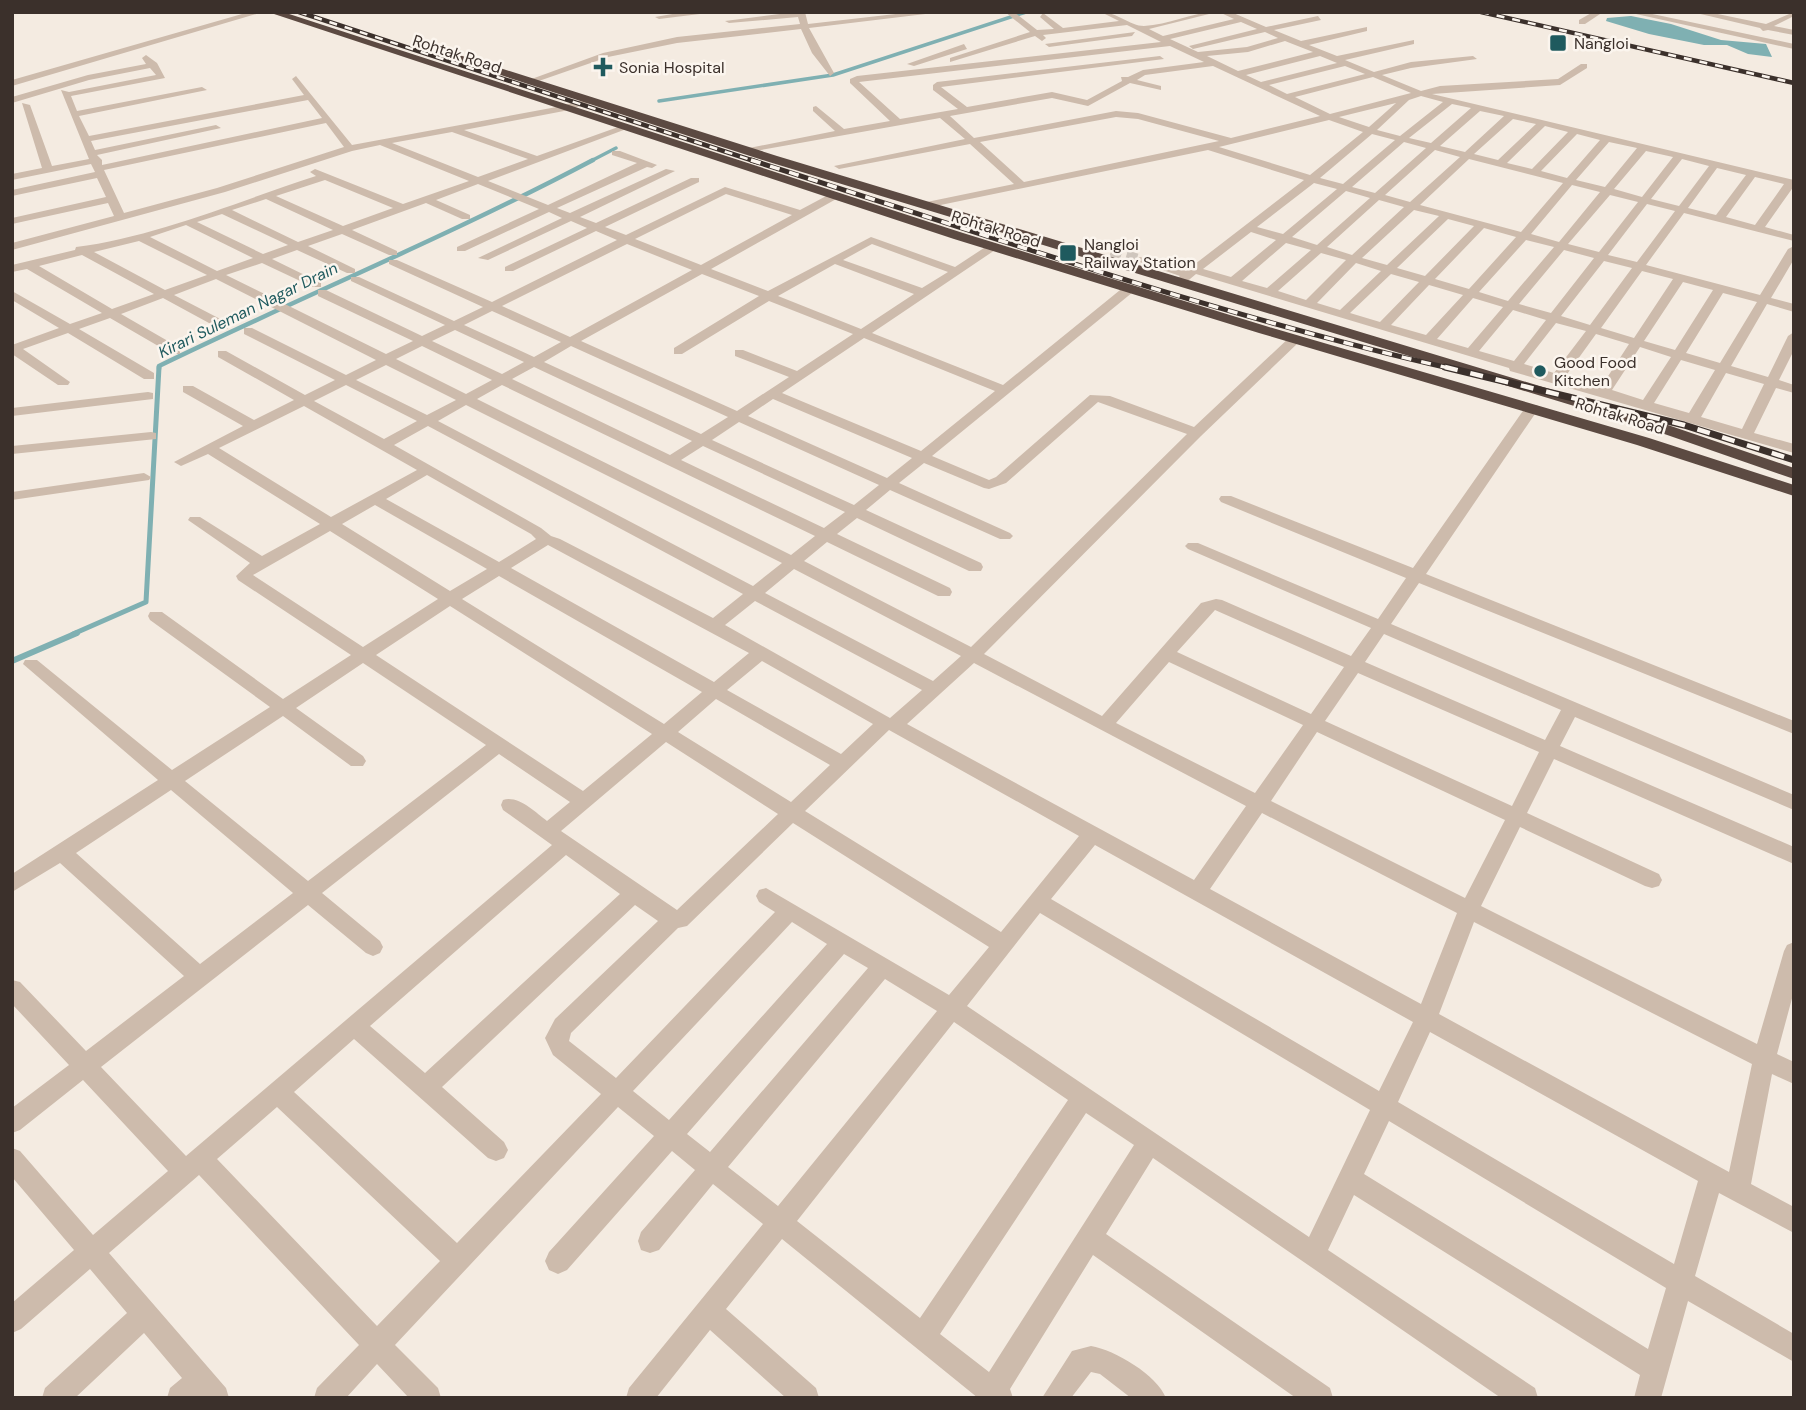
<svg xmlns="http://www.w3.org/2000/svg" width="1806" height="1410" viewBox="0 0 1806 1410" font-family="'DM Sans',sans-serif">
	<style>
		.water { fill: #7fb0b2 }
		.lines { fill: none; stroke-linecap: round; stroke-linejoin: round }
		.stream-far3 { stroke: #7fb0b2; stroke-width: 3.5 }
		.stream-far2 { stroke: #7fb0b2; stroke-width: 4.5 }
		.stream-far1 { stroke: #7fb0b2; stroke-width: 5 }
		.stream { stroke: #7fb0b2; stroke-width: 6 }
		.minor-tunnel { stroke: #cfc6bd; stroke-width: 11; stroke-dasharray: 11 5; stroke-linecap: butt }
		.minor { fill: #cdbbac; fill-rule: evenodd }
		.highway { fill: #5c4a42; fill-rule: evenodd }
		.rail-far2-casing { stroke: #3b302b; stroke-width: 4.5 }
		.rail-far1-casing { stroke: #3b302b; stroke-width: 5 }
		.rail-casing { stroke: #3b302b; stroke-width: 7 }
		.rail-far2 { stroke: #fbf5ee; stroke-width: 2.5; stroke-dasharray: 8; stroke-linecap: butt }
		.rail-far1 { stroke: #fbf5ee; stroke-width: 3.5; stroke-dasharray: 10; stroke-linecap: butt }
		.rail { stroke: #fbf5ee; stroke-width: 4.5; stroke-dasharray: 13; stroke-linecap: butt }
		.poi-dot { fill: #1f5a5e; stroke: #fbf5ee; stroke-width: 2.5 }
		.labels { text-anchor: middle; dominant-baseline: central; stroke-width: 5; stroke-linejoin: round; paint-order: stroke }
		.far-poi-label { font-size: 16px; fill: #3b302b; stroke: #fbf5ee; text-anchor: start }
		.far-street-label { font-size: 16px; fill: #3b302b; stroke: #fbf5ee }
		.far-water-label { font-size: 16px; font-style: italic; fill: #1f5a5e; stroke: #fbf5ee }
	</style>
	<rect width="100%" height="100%" fill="#f4ebe1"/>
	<path class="water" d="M1631 16 1671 24 1721 40 1766 44 1772 57 1748 54 1727 45H1704L1649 34 1606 21 1607 18Z"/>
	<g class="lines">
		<path class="stream-far3" d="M659 101 833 75 1026 12
			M589 162 616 148"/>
		<path class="stream-far2" d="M159 369V366C303 296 451 235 593 160"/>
		<path class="stream-far1" d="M73 634 146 602 159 367"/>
		<path class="stream" d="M12 661 77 633"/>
		<path class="minor-tunnel" d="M1111 251 1140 260"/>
		<path class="minor" d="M249 12H263L12 86V80Z
			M684 12H716L659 19 655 17Z
			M795 12H805L808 24 913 12H942L809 28 834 73 830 76 812 53 801 29 677 43 608 57 533 83 526 81 603 53 677 37 800 24 798 17 729 23 725 21Z
			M1005 12H1014L1037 30 1054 29 1040 17 1043 13 1063 28 1119 21 1101 12C1117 12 1130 26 1144 26 1168 25 1192 12 1217 12L1149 29 1163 36 1234 19 1219 12H1231L1266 27 1318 16 1321 20 1274 30 1301 41 1367 27V31L1309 45 1337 56 1414 40V44L1345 60 1374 72 1411 62 1473 56 1477 59 1411 68 1382 75 1421 91 1440 86 1558 79 1581 64H1587V68L1560 85 1432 94 1794 180V186L1765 227 1794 235V241L1684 213 1646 265 1760 295 1788 249 1794 246V259L1771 298 1794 304V312L1767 304 1731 366 1768 377 1788 336 1794 332V350L1779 380 1794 385V393L1776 388 1754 433 1794 444V453L1510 371 1509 368 1196 274 1184 284H1176L1174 282 1180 276 1134 260 1140 257 1186 271 1304 180 1208 150 926 208 921 205 922 203 1014 184 970 144 839 169 834 166 965 139 940 118 744 153 739 150 835 131 813 111V107L816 106 844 129 890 121 850 83V79L857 76 1161 42 1127 25 1043 35 1046 38 1042 41 1035 36 950 62V58L1030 32ZM1241 22 1257 29 1189 46 1193 49 1265 32 1278 38 1247 47 1198 52 1170 39ZM1285 41 1313 52 1238 71 1207 56 1248 52ZM1170 46 1204 62 1143 70 1128 77H1121L1122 81 1087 100 1052 92 967 107 941 87 1164 59 1160 56 937 82 933 85V90L958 109 900 119 859 82ZM1320 56 1337 63 1261 82 1246 75ZM1213 66 1320 116 1231 138 1138 113 1116 111 974 138 950 116 1052 98 1088 106 1130 83 1161 90V86L1137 80 1145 75ZM1345 66 1365 74 1287 94 1269 85ZM1373 77 1411 93 1330 114 1295 97ZM1421 96 1443 102 1400 136 1377 130 1409 100ZM1396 103 1369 127 1339 117ZM1452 104 1471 108 1431 143 1409 138ZM1480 111 1504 116 1465 152 1440 146ZM1116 117 1138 119 1219 141 1024 182 980 142ZM1513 119 1536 124 1498 160 1474 154ZM1329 120 1363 132 1310 175 1219 147ZM1545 126 1568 132 1532 169 1507 163ZM1372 134 1395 140 1343 184 1320 178ZM1577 134 1600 140 1567 178 1541 171ZM1404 142 1426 148 1375 193 1352 187ZM1609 142 1637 148 1605 187 1576 180ZM1435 150 1460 157 1410 202 1385 195ZM1646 151 1673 157 1642 197 1614 189ZM1469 159 1563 183 1521 232 1420 205ZM1682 159 1709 166 1679 206 1651 199ZM1717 168 1746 175 1716 215 1688 208ZM1755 177 1784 184 1755 225 1726 217ZM1314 183 1337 189 1283 234 1257 227ZM1572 185 1600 192 1559 242 1531 234ZM1346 191 1370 198 1317 245 1292 237ZM1610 195 1638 202 1599 252 1568 244ZM1379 200 1404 207 1352 255 1327 247ZM1647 204 1675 211 1637 262 1608 255ZM1414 210 1439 216 1387 265 1362 258ZM1448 219 1474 226 1425 276 1397 268ZM1484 228 1516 237 1469 289 1435 279ZM1251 232 1276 240 1231 277 1203 269ZM1526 240 1554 247 1508 301 1479 292ZM1286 243 1311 250 1267 288 1242 281ZM1564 250 1594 258 1551 313 1519 304ZM1321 253 1346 260 1306 300 1278 291ZM1604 261 1632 268 1590 325 1561 316ZM1356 263 1381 271 1340 310 1317 303ZM1642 271 1673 279 1634 338 1601 328ZM1391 274 1419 282 1380 322 1350 313ZM1683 282 1713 290 1675 350 1644 341ZM1429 285 1463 295 1426 335 1391 325ZM1723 293 1757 302 1720 363 1686 353ZM1473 298 1503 307 1468 348 1437 339ZM1513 310 1546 320 1514 361 1479 351ZM1556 323 1586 331 1554 373 1524 364ZM1596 334 1629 344 1601 387 1565 377ZM1640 347 1671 357 1643 400 1612 390ZM1681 360 1715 370 1689 413 1654 403ZM1726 373 1764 384 1742 429 1701 417Z
			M1593 12H1603L1585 24H1579V20Z
			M1627 12H1643L1794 44V49Z
			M1692 12H1708L1766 24 1794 12V16L1774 26 1794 30V35L1768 30 1763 31 1760 28Z
			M1135 32 1132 36 1049 47 1045 44Z
			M964 44 967 49 914 66 907 64Z
			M146 55 157 63 165 78 71 96 77 111 202 87 207 90 79 116 89 136 304 95 292 79 296 76 352 145 562 106 590 97 593 98V102L564 111 464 130 537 156 621 126 629 128 488 181 548 205 637 163 612 155V151H620L657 165 652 168 647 167 557 208 570 213 666 169 675 171 580 217 596 223 691 178H699V182L605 227 626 235 725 187 800 210 830 194H838V198L711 269 768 291 871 237 955 267 990 244H998V248L872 333 1003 385 1125 286H1133V292L932 456 989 480 996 477 1090 395 1110 396 1194 427 1291 336H1299V342L1201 436 984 654 1102 716 1201 603 1216 599 1222 600 1351 656 1371 628 1188 549 1185 546 1188 543H1198L1378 619 1406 578 1221 502 1219 499 1221 496H1231L1413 568 1527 405H1537L1539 408 1426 574 1794 721V734L1419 583 1391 624 1794 795V810L1575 717 1560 746 1794 847V864L1554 759 1527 813 1659 874 1662 880 1659 886 1652 888 1645 886 1520 827 1481 906 1757 1044 1784 951 1787 945 1794 942V991L1777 1054 1794 1062V1084L1772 1074 1751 1184 1794 1207V1233L1719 1193 1695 1276 1794 1334V1362L1688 1301 1661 1398H1634L1640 1375 1354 1195 1328 1250 1535 1388 1538 1398H1501L1153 1158 1106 1234 1330 1388 1333 1398H1296L1093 1255 1010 1389 1013 1398H978L782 1239 726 1309 816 1388 819 1398H786L710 1330 656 1398H626L629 1388 763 1224 713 1184 659 1250 650 1253 641 1250 638 1241 641 1232 695 1170 672 1151 567 1270 558 1274 549 1270 545 1261 549 1252 654 1136 618 1107 395 1345 438 1388 441 1398H409L377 1364 346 1398H314L317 1388 359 1345 199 1175 109 1253 226 1388 229 1398H167L170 1388 182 1378 144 1333 75 1398H42L45 1388 127 1313 90 1269 21 1329 12 1333V1303L74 1250 12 1177V1148L20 1151 93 1235 168 1171 83 1080 20 1130 12 1133V1108L69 1065 12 1004V980L20 982 86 1051 184 976 60 863 12 892V874L158 780 23 664 25 660H37L172 770 270 707 150 620 148 616 150 612H162L283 699 351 655 238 580 236 576 250 563 188 520 190 517H200L262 556 320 524 208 454 181 466 174 462 243 426 183 392V386H193L254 420 294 400 218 357V351H226L305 395 335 380 244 334V328H252L346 375 376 360 216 279 174 295 228 323V329H220L163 298 121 314 180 348V354H172L110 318 79 329 154 373V379H144L68 333 23 349 70 382 68 385H58L12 354V345L59 328 12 300V291L70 324 102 313 27 269 12 272V265L75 250 76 247C155 237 239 201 316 176L310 172 315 169 403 204 469 181 380 145 352 151 225 192 12 250V243L114 216 108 203 12 224V218L106 197 97 178 12 196V190L95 172 91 164 12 180V174L42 168 22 103 30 105 52 166 89 159 61 90 69 92 156 75 150 68 89 80 12 103V97L88 75 146 64 142 58ZM308 100 322 118 102 165V160L97 155 221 128 216 125 95 150 91 141ZM326 123 344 147 217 188 124 213 104 170ZM452 132 528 159 478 177 392 143ZM325 180 393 208 343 226 276 196ZM478 184 539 209 457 247V251H465L549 212 562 218 478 258 488 260 571 221 587 228 505 267V271H513L596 231 617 240 492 302 397 260H389V264L483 307 454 321 359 277H351V281L445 325 422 336 326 290H318V296L413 341 386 354 226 275 262 263 313 287H321V283L272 259 297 250 347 273H355V269L308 246 342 234 389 255H397V251L352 230 426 203 462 219H470V215L436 200ZM726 194 792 215 701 265 635 239ZM266 199 333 230 298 242 232 210ZM222 214 288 245 263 254 197 222ZM186 225 253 258 217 271 150 237ZM139 241 207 275 165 290 94 252ZM627 244 692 270 570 337 502 306ZM872 244 948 272 922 288 843 260ZM82 255 154 294 112 309 39 266ZM835 264 914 294 861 329 778 296ZM702 274 759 296 674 348V354H682L769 301 853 334 797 371 743 350H735V356L789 377 737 411 581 341ZM492 311 561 342 534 357 464 325ZM455 330 524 362 502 374 432 341ZM864 338 995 391 921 451 782 393ZM422 346 492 380 466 394 396 359ZM571 346 728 417 701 434 544 362ZM386 365 456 400 427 415 356 380ZM534 367 692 441 670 455 512 379ZM346 385 417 421 384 439 314 401ZM502 385 815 536 791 555 477 399ZM773 399 912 458 887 478 748 416ZM1098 402 1187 434 971 647 804 561 827 542 938 596H950L952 592 950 588 837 534 857 518 969 571H981L983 567 981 563 866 510 890 490 1000 539H1010L1013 536 1010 533 899 483 924 463 984 488 989 489 1006 483ZM466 405 782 563 753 586 438 421ZM304 406 417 470 331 517 219 448ZM739 422 879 485 854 505 712 440ZM428 426 743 594 713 618 560 539 551 536 541 528 394 445ZM703 446 845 512 824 528 681 460ZM427 475 531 534 536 539 499 562 386 499ZM375 505 487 569 450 591 342 524ZM330 531 438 599 363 647 253 575ZM548 545 749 653 714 682 511 568ZM794 569 961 656 933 681 765 593ZM499 576 702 692 664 724 462 599ZM755 601 922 690 890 718 725 625ZM450 606 652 734 583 791 376 655ZM1215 610 1344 667 1311 714 1177 652ZM1384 634 1561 710 1545 740 1365 662ZM762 661 873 724 841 754 727 690ZM1169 662 1303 725 1255 793 1116 723ZM363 663 486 745 308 881 185 781 283 716 351 766H363L366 761 363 756 296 708ZM974 663 1246 806 1194 880 907 724ZM1358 673 1539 752 1512 806 1325 721ZM716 699 830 765 791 802 678 732ZM889 730 1079 836 1001 932 805 811ZM1317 732 1505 820 1465 898 1271 801ZM666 742 778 814 677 910 561 831ZM499 754 570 802 547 821C535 812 518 795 503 800L501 805 503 810 552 845 186 1156 101 1067 308 905 366 953 373 956 380 953 383 947 380 941 322 893ZM171 790 293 893 200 964 76 853ZM1262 813 1457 913 1421 1004 1210 889ZM793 823 989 947 949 995 766 888 759 890 756 896 759 902 775 912 616 1078 569 1041 571 1033 678 928 687 926ZM1095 845 1413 1022 1379 1091 1051 899ZM566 855 620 894 425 1073 370 1026ZM635 905 658 921 555 1019 545 1038 553 1055 601 1094 457 1243 294 1092 354 1039 488 1158 496 1161 504 1158 508 1150 504 1142 442 1087ZM1040 913 1370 1110 1309 1237 967 1006ZM792 922 827 944 669 1120 633 1091ZM1474 922 1752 1064 1729 1172 1439 1014ZM844 954 868 968 710 1152 687 1134ZM885 979 937 1011 778 1206 728 1167ZM954 1022 1068 1100 920 1318 797 1221ZM1430 1032 1698 1181 1674 1264 1398 1102ZM277 1107 440 1261 377 1326 217 1159ZM1086 1113 1134 1145 989 1372 940 1334ZM1389 1121 1666 1288 1648 1349 1364 1174Z
			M148 392 153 393V399L12 416V408Z
			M151 432 156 433V439L12 454V446Z
			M144 473 151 477 149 480 12 500V492Z
			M1091 1346C1115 1350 1157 1375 1166 1398H1131L1100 1374 1091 1372 1071 1398H1042L1072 1351Z"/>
		<path class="highway" d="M268 12H283L963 233 1269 327 1649 438 1794 485V496L1637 445 1259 333 954 239Z
			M448 54H456L777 156 1662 423 1794 468V479L1650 429 769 162 448 58Z"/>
		<defs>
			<path id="rail-far2" d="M299 12 757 162
				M1481 12 1794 83"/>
			<path id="rail-far1" d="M751 160C984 234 1215 315 1453 369"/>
			<path id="rail" d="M1445 367 1684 425 1794 460"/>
		</defs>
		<use href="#rail-far2" class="rail-far2-casing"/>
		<use href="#rail-far1" class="rail-far1-casing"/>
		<use href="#rail" class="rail-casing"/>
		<use href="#rail-far2" class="rail-far2"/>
		<use href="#rail-far1" class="rail-far1"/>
		<use href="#rail" class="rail"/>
	</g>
	<g class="poi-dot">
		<rect x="1549" y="34" width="18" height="18" rx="3.5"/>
		<path d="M599.5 56.5h7v7h7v7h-7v7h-7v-7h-7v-7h7z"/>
		<rect x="1059" y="244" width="18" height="18" rx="3.5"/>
		<circle cx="1540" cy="371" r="7"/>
	</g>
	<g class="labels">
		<g class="far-poi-label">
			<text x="1574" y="43">Nangloi</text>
			<text x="619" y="67">Sonia Hospital</text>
			<text x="1084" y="244">Nangloi<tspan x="1084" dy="18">Railway Station</tspan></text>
			<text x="1554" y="362">Good Food<tspan x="1554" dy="18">Kitchen</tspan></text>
		</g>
		<g class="far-street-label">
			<text transform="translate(457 54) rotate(18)">Rohtak Road</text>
			<text transform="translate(996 229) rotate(17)">Rohtak Road</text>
			<text transform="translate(1620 416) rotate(17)">Rohtak Road</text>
		</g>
		<g class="far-water-label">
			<text transform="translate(248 310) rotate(-26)">Kirari Suleman Nagar Drain</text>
		</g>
	</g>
	<rect width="1806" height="1410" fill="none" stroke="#3b302b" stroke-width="28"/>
</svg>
